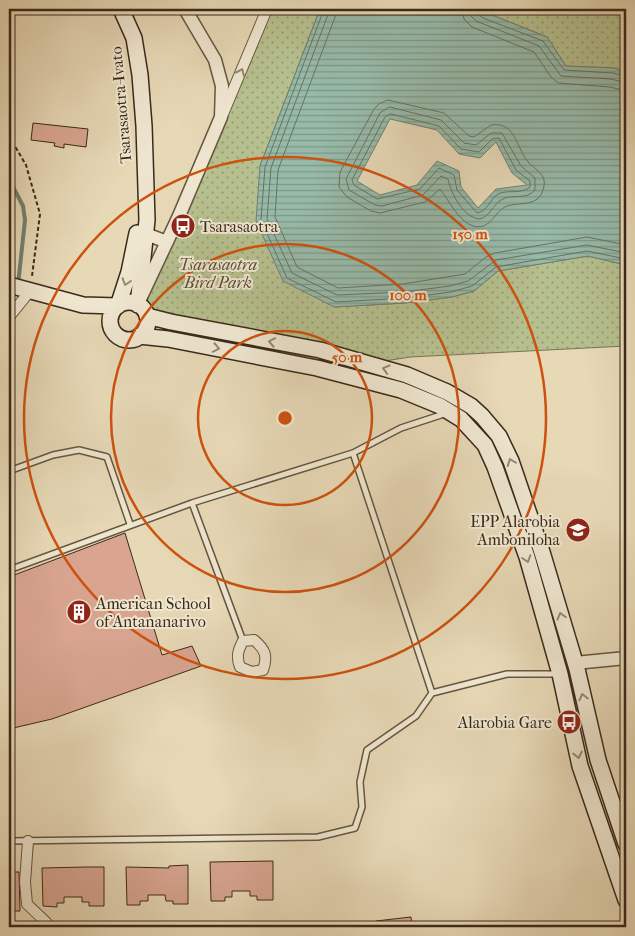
<svg xmlns="http://www.w3.org/2000/svg" width="635" height="936" viewBox="0 0 635 936" font-family="'IM FELL French Canon',serif">
	<style>
		.grass { fill: url(#grass-dots); stroke: #787454 }
		.water { fill: url(#water-rules); stroke: #72806f; fill-rule: evenodd }
		.lines { fill: none; stroke-linecap: round; stroke-linejoin: round }
		.shore { stroke: #687261; stroke-width: 1 }
		.stream { stroke: #72806f; stroke-width: 4 }
		.building { fill: #d9a591; stroke: #3a2a19 }
		.service-casing { stroke: #655640; stroke-width: 8 }
		.minor-casing { stroke: #655640; stroke-width: 12 }
		.tertiary-casing { stroke: #655640; stroke-width: 15 }
		.secondary-casing { stroke: #3a2a19; stroke-width: 18 }
		.path { stroke: #3a2a19; stroke-width: 2; stroke-dasharray: 4 2.5; stroke-linecap: butt }
		.service { stroke: #efe6d0; stroke-width: 5 }
		.minor { stroke: #efe6d0; stroke-width: 10 }
		.tertiary { stroke: #efe6d0; stroke-width: 12 }
		.secondary { stroke: #efe6d0; stroke-width: 15 }
		.oneway { stroke: #948874 }
		.ring { fill: none; stroke: #ce520e; stroke-width: 2.5 }
		.labels { text-anchor: middle; dominant-baseline: central; stroke-width: 4; stroke-linejoin: round; paint-order: stroke }
		.street-label { font-size: 16px; fill: #3a2a19; stroke: #efe6d0 }
		.poi-label { font-size: 16px; fill: #3a2a19; stroke: #efe6d0; text-anchor: start }
		.park-label { font-size: 16px; font-style: italic; fill: #594f36; stroke: #efe6d0 }
		.centre { fill: #ce520e; stroke: #efe6d0; stroke-width: 2.5 }
		.ring-label { font-size: 15px; text-anchor: middle; font-weight: bold; fill: #ce520e; stroke: #efe6d0; stroke-width: 4; stroke-linejoin: round; paint-order: stroke }
	</style>
	<defs>
		<pattern id="grass-dots" width="8" height="8" patternUnits="userSpaceOnUse" patternTransform="scale(1.25)"><rect width="8" height="8" fill="#b6bf8e"/><path d="M2 2h.1M6 6h.1" fill="none" stroke="#959b73" stroke-width="1.8" stroke-linecap="round"/></pattern>
		<pattern id="water-rules" width="6" height="5" patternUnits="userSpaceOnUse" patternTransform="scale(1.25)"><rect width="6" height="5" fill="#97baa9"/><path d="M0 2.5h6" fill="none" stroke="#7c9789"/></pattern>
	</defs>
	<rect width="100%" height="100%" fill="#e7d8b6"/>
	<filter id="stains"><feTurbulence type="fractalNoise" baseFrequency=".004" numOctaves="4"/><feColorMatrix values="0 0 0 0 .2 0 0 0 0 .09 0 0 0 0 .02 0 0 0 .5 -.17"/></filter>
	<radialGradient id="worn" r=".72"><stop offset=".6" stop-color="#630" stop-opacity="0"/><stop offset="1" stop-color="#630" stop-opacity=".3"/></radialGradient>
	<path class="grass" d="M267 9H320L260 166 334 307 405 303 452 297 474 291 498 271 588 256 626 265V346L410 357 372 363 154 314 145 303Z
		M477 9H626V73L614 68 566 66 547 37Z"/>
	<path class="water" d="M320 9H477L547 37 566 66 614 68 626 73V265L588 256 498 271 474 291 452 297 405 303 334 307 283 281 256 221 260 166ZM390 119 437 130 459 154 480 158 496 142 512 173 527 185 496 189 478 208 461 187 459 171 437 161 417 185 380 195 357 181Z"/>
	<g class="lines">
		<path class="shore" d="M324 9 265 167 261 220 287 278 336 302 405 298 451 292 472 286 496 267 587 251 626 259
			M330 9 271 168 267 219 292 273 337 295 404 292 450 286 468 281 496 260 587 245 626 253
			M338 9 278 170 275 217 297 267 338 288 403 284 465 274 486 257 495 253 587 237 626 245
			M462 9 464 19 472 27 534 52 551 77 558 83 610 87 626 91
			M469 9 471 16 476 21 539 46 561 76 611 79 626 83
			M476 9 477 14 483 18 543 41 564 70 613 73 626 77
			M388 100 444 113 469 136 474 137 491 125C514 121 516 145 526 159 533 170 549 173 543 190 538 207 520 202 507 206 494 211 491 231 473 226 458 221 449 200 440 189L425 202 380 213 371 211 347 197 339 187 340 172 374 109 379 104Z
			M390 107 441 120 464 143 476 145 491 133H502L521 166 535 178V190C526 201 512 193 501 200 493 205 490 216 480 219 463 218 451 193 448 179L441 176 423 195 382 206 375 205 349 190 346 179 380 113Z
			M391 114 439 126 461 149 479 152 492 139 499 138 516 170 530 181V187C521 195 508 189 498 194 490 199 488 211 477 213L457 190 454 175 439 168 420 189 377 199 354 185 352 180 385 117Z"/>
		<path class="stream" d="M9 179 23 206 25 220 18 285"/>
	</g>
	<path class="building" d="M33 123 88 129 86 147 64 144V148L54 146 55 143 31 140Z
		M125 533 162 655 192 646 201 666 52 719 9 729V577Z
		M273 861V900H257V896H250V891H232V897H225V901H211L210 862Z
		M188 865V904H173V901H166L165 895H148V901H140V905H127L126 867 169 868V866Z
		M86 867H104V906H89V902H82V897H64V903H57V907L43 906 42 868Z
		M9 872H19L20 911H9Z
		M411 917 412 927H377L376 921Z"/>
	<g class="lines">
		<defs>
			<path id="service" d="M353 453 432 693 507 674H559
				M9 471 53 455 79 450 107 457 130 524
				M192 503 243 641
				M9 570 192 503 353 453 401 428 447 413
				M9 841 318 837 355 828 362 807 360 782 367 750 416 716 432 693"/>
			<path id="minor" d="M223 114 267 9
				M9 317 30 291
				M254 640C265 649 268 656 263 670L252 672 240 667C236 657 238 650 243 641Z
				M28 841 25 882 27 904 47 923"/>
			<path id="tertiary" d="M146 234 167 242
				M141 297 179 216 221 117 222 86 215 60 185 9
				M575 663 626 658"/>
			<path id="secondary" d="M121 9 134 38 140 75 144 126 147 220 138 305
				M9 285 83 305 118 306
				M110 321a19 19 0 1 1 38 0a19 19 0 1 1-38 0Z
				M118 306 129 272 137 233
				M147 316 171 322 320 350 407 375 447 392 471 406 482 416 499 436 511 461 542 552 577 669 598 760 626 844
				M139 336 168 339 317 368 401 390 440 406 461 419 485 445 495 467 527 557 560 674 580 766 626 900"/>
		</defs>
		<use href="#service" class="service-casing"/>
		<use href="#minor" class="minor-casing"/>
		<use href="#tertiary" class="tertiary-casing"/>
		<use href="#secondary" class="secondary-casing"/>
		<path class="path" d="M9 136 26 165 40 214 32 276
			M9 225 11 228 9 234"/>
		<use href="#service" class="service"/>
		<use href="#minor" class="minor"/>
		<use href="#tertiary" class="tertiary"/>
		<use href="#secondary" class="secondary"/>
	</g>
	<defs><path id="oneway-chevron" d="M-2-3.5L2.5 0L-2 3.5" fill="none" stroke-width="1.6" stroke-linecap="round" stroke-linejoin="round" transform="scale(1.25)"/></defs>
	<g class="oneway">
		<use href="#oneway-chevron" transform="translate(241 72) rotate(-66)"/>
		<use href="#oneway-chevron" transform="translate(126 282) rotate(108)"/>
		<use href="#oneway-chevron" transform="translate(272 342) rotate(-169)"/>
		<use href="#oneway-chevron" transform="translate(216 348) rotate(11)"/>
		<use href="#oneway-chevron" transform="translate(386 369) rotate(-164)"/>
		<use href="#oneway-chevron" transform="translate(511 462) rotate(-111)"/>
		<use href="#oneway-chevron" transform="translate(527 559) rotate(72)"/>
		<use href="#oneway-chevron" transform="translate(561 616) rotate(-106)"/>
		<use href="#oneway-chevron" transform="translate(583 697) rotate(-103)"/>
		<use href="#oneway-chevron" transform="translate(578 755) rotate(78)"/>
	</g>
	<g class="ring">
		<circle cx="285" cy="418" r="87"/>
		<circle cx="285" cy="418" r="174"/>
		<circle cx="285" cy="418" r="261"/>
	</g>
	<defs>
		<symbol id="bus-disc" viewBox="-11 -11 22 22"><circle r="9.5" fill="#8f2418" stroke="#efe6d0"/><path d="M-5-6H5V4H4V6H2V4H-2V6H-4V4H-5ZM-3.5-4V0h7V-4ZM-3.5 1.2v1.5H-2V1.2ZM2 1.2v1.5H3.5V1.2Z" fill="#fff"/></symbol>
		<symbol id="school-disc" viewBox="-11 -11 22 22"><circle r="9.5" fill="#8f2418" stroke="#efe6d0"/><path d="M0-5L7-2L0 1L-7-2ZM-4 1L0 2.5L4 1V4Q0 6-4 4Z" fill="#fff"/></symbol>
		<symbol id="building-disc" viewBox="-11 -11 22 22"><circle r="9.5" fill="#8f2418" stroke="#efe6d0"/><path d="M-4-6H4V6H1V3H-1V6H-4ZM-2.5-4.3h1.7v1.8h-1.7ZM.8-4.3h1.7v1.8H.8ZM-2.5-1h1.7V.8h-1.7ZM.8-1h1.7V.8H.8Z" fill="#fff"/></symbol>
	</defs>
	<g fill-rule="evenodd">
		<use href="#bus-disc" x="169" y="212" width="28" height="28"/>
		<use href="#school-disc" x="564" y="516" width="28" height="28"/>
		<use href="#building-disc" x="65" y="598" width="28" height="28"/>
		<use href="#bus-disc" x="555" y="708" width="28" height="28"/>
	</g>
	<g class="labels">
		<g class="street-label">
			<text transform="translate(121 105) rotate(-95)">Tsarasaotra-Ivato</text>
		</g>
		<g class="poi-label">
			<text x="200" y="226">Tsarasaotra</text>
			<text x="560" y="521" text-anchor="end">EPP Alarobia<tspan x="560" dy="18">Amboniloha</tspan></text>
			<text x="96" y="603">American School<tspan x="96" dy="18">of Antananarivo</tspan></text>
			<text x="552" y="722" text-anchor="end">Alarobia Gare</text>
		</g>
		<g class="park-label">
			<text x="218" y="264">Tsarasaotra<tspan x="218" dy="18">Bird Park</tspan></text>
		</g>
	</g>
	<circle cx="285" cy="418" r="8" class="centre"/>
	<g class="ring-label">
		<text x="470" y="239">150 m</text>
		<text x="408" y="300">100 m</text>
		<text x="347" y="362">50 m</text>
	</g>
	<rect width="635" height="936" fill="none" stroke="#e7d8b6" stroke-width="30"/>
	<rect x="10" y="10" width="615" height="916" fill="none" stroke="#3a2a19" stroke-width="2.5"/>
	<rect x="15" y="15" width="605" height="906" fill="none" stroke="#3a2a19"/>
	<rect width="100%" height="100%" filter="url(#stains)"/>
	<rect width="100%" height="100%" fill="url(#worn)"/>
</svg>
